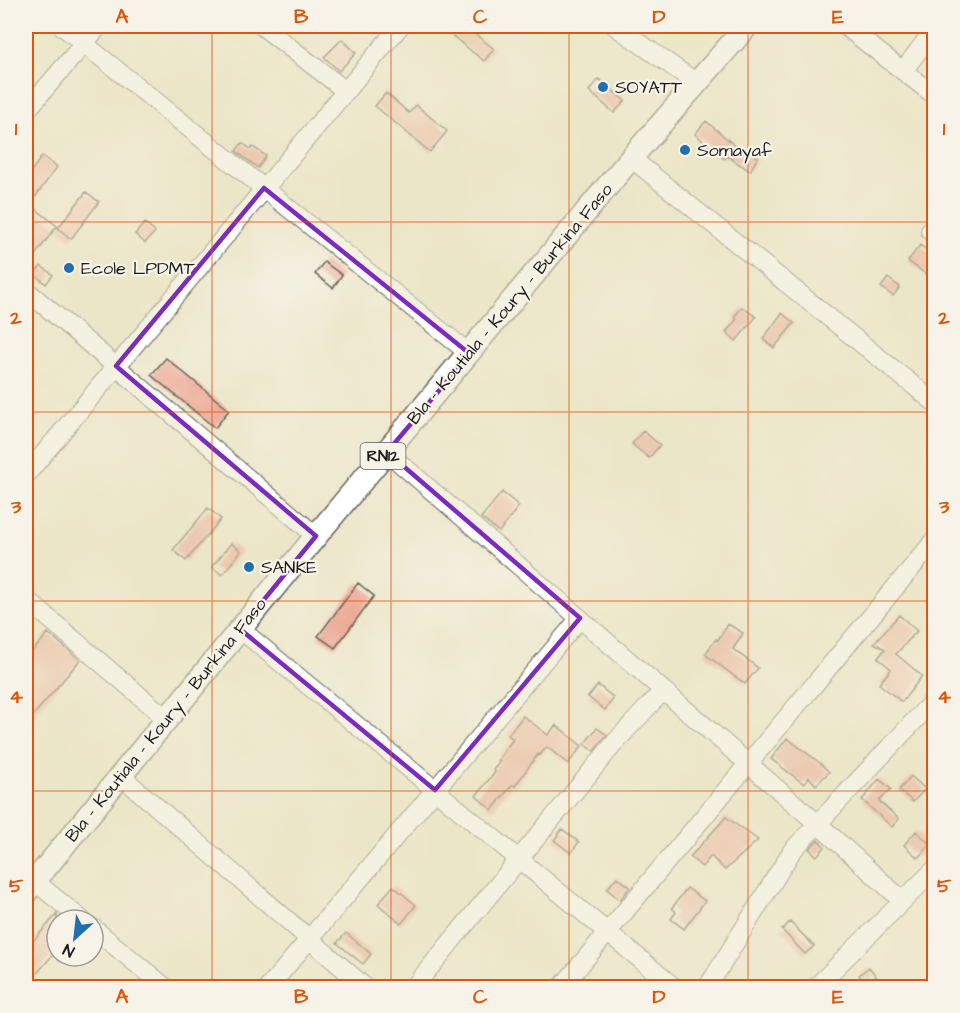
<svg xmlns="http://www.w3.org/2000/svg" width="960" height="1013" viewBox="0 0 960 1013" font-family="'Architects Daughter',sans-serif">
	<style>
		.building { fill: #eca895 }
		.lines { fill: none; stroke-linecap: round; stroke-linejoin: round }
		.minor-casing { stroke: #656359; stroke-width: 20 }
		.major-casing { stroke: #656359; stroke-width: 25 }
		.minor { stroke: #fff; stroke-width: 18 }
		.major { stroke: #fff; stroke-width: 22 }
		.marked { fill: none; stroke: #7b2cbf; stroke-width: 4.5; stroke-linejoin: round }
		.grid { fill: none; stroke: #de560d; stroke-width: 1.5; stroke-opacity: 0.55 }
		.poi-dot { fill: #1f6fb2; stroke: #f7f3e8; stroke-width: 2 }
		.labels { text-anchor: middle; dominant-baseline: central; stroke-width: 4.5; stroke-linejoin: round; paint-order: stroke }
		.shield { fill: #f7f3e8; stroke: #5e5c59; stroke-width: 1.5 }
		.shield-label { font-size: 16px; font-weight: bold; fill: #1c1c1c }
		.poi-label { font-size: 18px; fill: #1c1c1c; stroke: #f7f3e8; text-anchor: start }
		.street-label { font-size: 18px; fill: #1c1c1c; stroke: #f7f3e8 }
		.neatline { fill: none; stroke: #de560d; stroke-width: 2 }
		.grid-label { font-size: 20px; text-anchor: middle; font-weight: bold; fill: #de560d }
	</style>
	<rect width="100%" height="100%" fill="#f7f3e8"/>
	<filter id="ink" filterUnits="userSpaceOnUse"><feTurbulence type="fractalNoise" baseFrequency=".0167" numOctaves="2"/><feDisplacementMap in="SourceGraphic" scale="12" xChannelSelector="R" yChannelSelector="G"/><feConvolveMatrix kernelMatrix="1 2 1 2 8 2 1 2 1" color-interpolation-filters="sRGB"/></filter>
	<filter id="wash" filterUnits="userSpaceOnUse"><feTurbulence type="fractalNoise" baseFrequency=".008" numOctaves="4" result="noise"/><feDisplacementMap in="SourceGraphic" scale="24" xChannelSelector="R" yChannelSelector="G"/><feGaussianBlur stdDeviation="1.35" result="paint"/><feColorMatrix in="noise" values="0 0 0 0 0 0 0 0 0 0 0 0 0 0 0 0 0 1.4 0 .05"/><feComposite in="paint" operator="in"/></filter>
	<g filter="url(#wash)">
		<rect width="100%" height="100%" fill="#ece6c9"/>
		<g id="blocks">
			<path class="building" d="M440 26H465L494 49 484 61Z
				M342 39 356 53 339 71 324 57Z
				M599 79 625 101 614 113 589 91Z
				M386 93 409 113 416 105 447 131 430 152 375 106Z
				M706 121 745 154 747 150 758 157 750 171 727 156 724 159 695 134Z
				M242 143 251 149 253 147 266 156 258 168 236 151Z
				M42 156 57 167 30 204 57 226 26 267V179Z
				M86 192 99 202 71 239 58 228Z
				M145 223 155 232 145 243 135 234Z
				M920 245 934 256V280L908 261Z
				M324 262 342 275 333 288 315 274Z
				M41 266 53 275 46 284 34 274Z
				M888 278 900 287 893 296 881 287Z
				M742 307 756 317 736 341 726 332 737 319 734 317Z
				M782 313 794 323 774 348 763 339Z
				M166 358 229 410 215 428 151 375Z
				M643 431 660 445 649 458 632 444Z
				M502 492 519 506 499 532 481 518Z
				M208 508 221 519 186 561 173 550Z
				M231 543 241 551 222 575 212 567Z
				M358 583 374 596 335 648 318 636Z
				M899 615 917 631 896 654 922 676 902 702 879 684 891 669 878 658 885 649 874 643Z
				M728 624 743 633 733 649 758 668 745 684 705 654 716 639 718 640Z
				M48 633 80 660 26 724V659Z
				M598 685 614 698 605 710 588 697Z
				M523 716 548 735 556 725 582 746 568 764 547 747 540 755 538 754 515 786 512 785 492 810 476 796 495 772 493 770 500 761 498 760 513 739 508 735Z
				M597 728 607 735 594 751 584 744Z
				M787 738 820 763 829 772 816 785 809 777 804 784 771 759Z
				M911 776 925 789 913 802 899 790Z
				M879 779 891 789 879 801 899 819 892 827 862 800Z
				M726 817 758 840 725 870 711 856 702 867 690 857Z
				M562 829 579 842 571 853 554 840Z
				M916 831 930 844 918 858 904 845Z
				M818 840 825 847 817 856 809 849Z
				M617 877 630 887 620 900 607 889Z
				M393 886 416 905 401 924 378 904Z
				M687 888 705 901 684 929 671 919 676 912 672 908Z
				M57 914V950L26 986V949Z
				M790 922 814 946 805 954 782 930Z
				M346 933 371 954 363 964 337 943Z
				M869 967 876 976 867 984 859 975Z"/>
		</g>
	</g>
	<g filter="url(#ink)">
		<use href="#blocks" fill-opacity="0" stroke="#656359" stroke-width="1.5"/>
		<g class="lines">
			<defs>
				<path id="minor" d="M62 26 470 354
					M262 26 346 91
					M615 26 698 84
					M845 26 934 95
					M903 71 934 30
					M26 111 99 26
					M631 158 934 402
					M930 231 934 235
					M26 290 316 536
					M387 452 818 824 903 901
					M26 475 400 26
					M26 599 167 719
					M240 629 675 988
					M121 776 366 988
					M26 874 82 920
					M93 928 166 988
					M268 988 580 618
					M413 988 617 740 663 691
					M561 988 934 541
					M707 988 792 851 934 700
					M815 988 934 870"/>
				<path id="major" d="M26 892 316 536 631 158 747 26"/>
			</defs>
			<use href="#minor" class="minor-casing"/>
			<use href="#major" class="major-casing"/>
			<use href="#minor" class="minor"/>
			<use href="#major" class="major"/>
		</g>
	</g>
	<path d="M0 0H960V1013H0ZM264 188 470 354 387 452 580 618 435 790 240 629 316 536 116 366Z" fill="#ece6c9" fill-opacity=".55" fill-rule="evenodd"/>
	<path class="marked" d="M264 188 470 354 387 452 580 618 435 790 240 629 316 536 116 366Z"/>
	<path class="grid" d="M212 26V988M391 26V988M569 26V988M748 26V988M26 222H934M26 412H934M26 601H934M26 791H934"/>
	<g class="poi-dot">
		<circle cx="603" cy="87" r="6"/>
		<circle cx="685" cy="150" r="6"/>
		<circle cx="69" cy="268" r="6"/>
		<circle cx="249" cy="567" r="6"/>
	</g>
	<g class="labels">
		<rect class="shield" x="360.5" y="443" width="45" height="26" rx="4.5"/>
		<g class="shield-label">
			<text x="383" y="456">RN12</text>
		</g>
		<g class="poi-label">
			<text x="615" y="87">SOYATT</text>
			<text x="697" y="150">Somayaf</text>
			<text x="81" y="268">Ecole LPDMT</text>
			<text x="261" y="567">SANKE</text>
		</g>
		<g class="street-label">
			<text transform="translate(510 304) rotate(-50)">Bla - Koutiala - Koury - Burkina Faso</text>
			<text transform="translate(166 720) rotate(-51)">Bla - Koutiala - Koury - Burkina Faso</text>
		</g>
	</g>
	<rect width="960" height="1013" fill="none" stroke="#f7f3e8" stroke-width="66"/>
	<g transform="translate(75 938) rotate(207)"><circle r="28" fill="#f7f3e8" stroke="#9f9d96" stroke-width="1.5"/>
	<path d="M0-4.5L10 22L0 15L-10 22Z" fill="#1f6fb2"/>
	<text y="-9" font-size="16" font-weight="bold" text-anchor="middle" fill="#1c1c1c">N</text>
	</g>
	<rect x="33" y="33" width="894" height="947" class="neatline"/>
	<g class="grid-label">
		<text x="122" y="23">A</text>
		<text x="301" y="23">B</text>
		<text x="480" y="23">C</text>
		<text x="659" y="23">D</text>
		<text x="838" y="23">E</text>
		<text x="16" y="135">1</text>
		<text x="944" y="135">1</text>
		<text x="16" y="324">2</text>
		<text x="944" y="324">2</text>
		<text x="16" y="513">3</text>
		<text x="944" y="513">3</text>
		<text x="16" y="703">4</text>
		<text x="944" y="703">4</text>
		<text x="16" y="892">5</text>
		<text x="944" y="892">5</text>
		<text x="122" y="1003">A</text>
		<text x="301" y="1003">B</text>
		<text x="480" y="1003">C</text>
		<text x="659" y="1003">D</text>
		<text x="838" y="1003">E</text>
	</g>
</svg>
